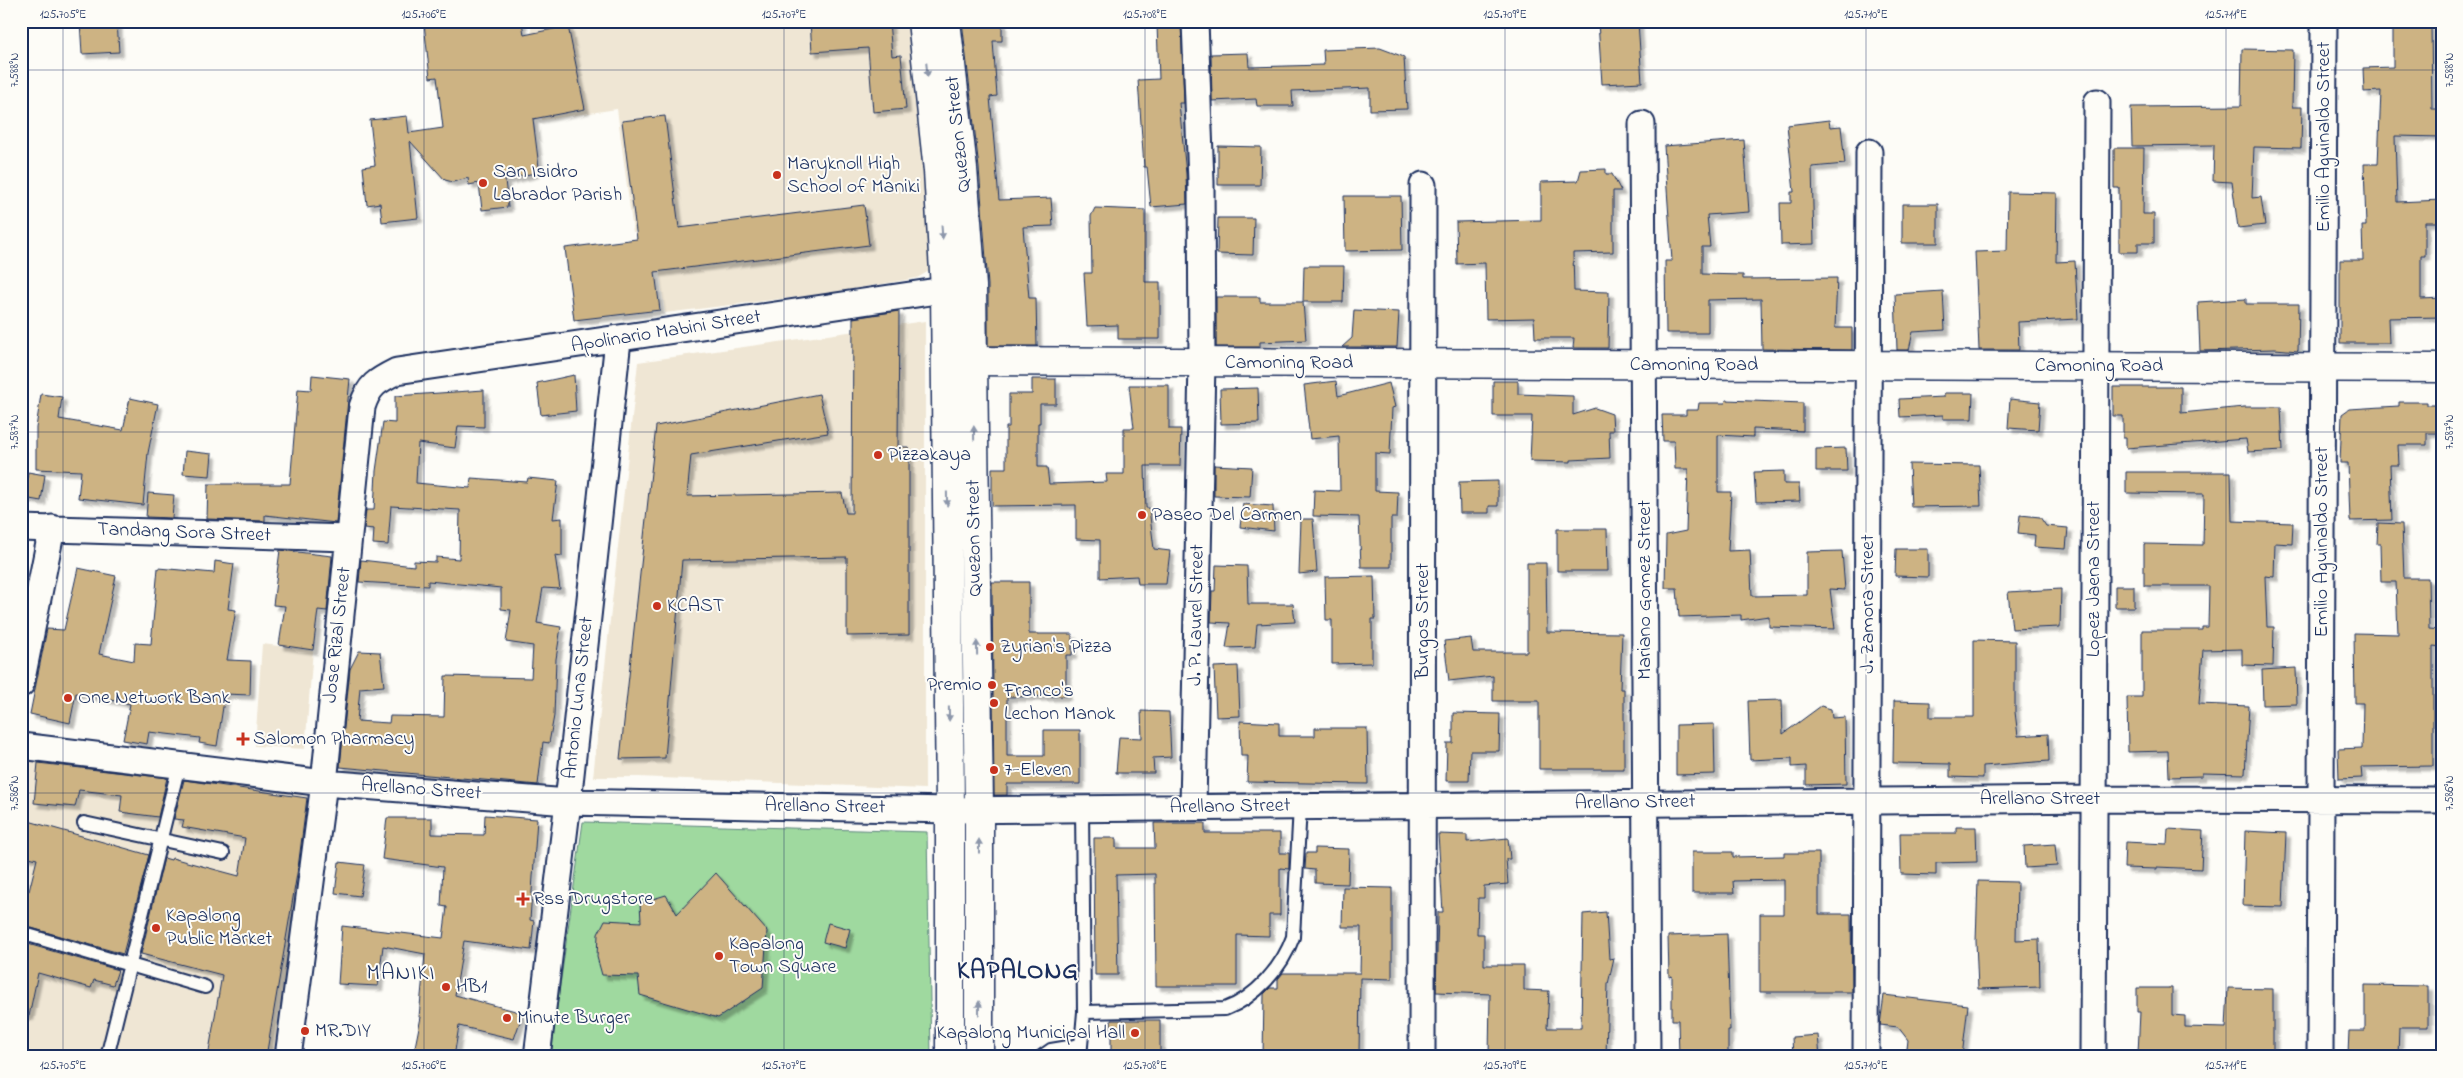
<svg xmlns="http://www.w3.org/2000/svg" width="2463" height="1078" viewBox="0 0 2463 1078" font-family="'Indie Flower',sans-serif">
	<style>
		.built { fill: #efe6d4 }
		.green { fill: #9fd99f; stroke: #5d847e }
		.building { fill: #cdb383; stroke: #1b2f5e; filter: url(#shadow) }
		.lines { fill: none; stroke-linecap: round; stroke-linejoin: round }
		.service-casing { stroke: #1b2f5e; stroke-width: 16 }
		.minor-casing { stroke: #1b2f5e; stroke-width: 29 }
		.tertiary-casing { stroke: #1b2f5e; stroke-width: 31 }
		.trunk-casing { stroke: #1b2f5e; stroke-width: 31 }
		.service { stroke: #fdfcf7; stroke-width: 12 }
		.minor { stroke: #fdfcf7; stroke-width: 25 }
		.tertiary { stroke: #fdfcf7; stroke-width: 28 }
		.trunk { stroke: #fdfcf7; stroke-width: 28 }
		.oneway { fill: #8c96aa }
		.ticks { fill: none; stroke: #1b2f5e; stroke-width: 1; stroke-opacity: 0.45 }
		.poi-dot { fill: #c8321e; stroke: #fdfcf7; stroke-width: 2 }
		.labels { text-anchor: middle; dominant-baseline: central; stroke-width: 4; stroke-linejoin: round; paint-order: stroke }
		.street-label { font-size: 20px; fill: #1b2f5e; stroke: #fdfcf7 }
		.poi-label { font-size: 20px; fill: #1b2f5e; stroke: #fdfcf7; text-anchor: start }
		.quarter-label { font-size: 22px; letter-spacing: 1px; fill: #1b2f5e; stroke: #fdfcf7 }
		.district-label { font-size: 25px; font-weight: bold; letter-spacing: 1px; fill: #1b2f5e; stroke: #fdfcf7 }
		.neatline { fill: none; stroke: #1b2f5e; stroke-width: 2 }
		.ticks-label { font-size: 12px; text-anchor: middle; fill: #1b2f5e }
	</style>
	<defs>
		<filter id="shadow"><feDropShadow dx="4.5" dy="4.5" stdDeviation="1" flood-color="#0004"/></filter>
	</defs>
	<rect width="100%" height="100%" fill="#fdfcf7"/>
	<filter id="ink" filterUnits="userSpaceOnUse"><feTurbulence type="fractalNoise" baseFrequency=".02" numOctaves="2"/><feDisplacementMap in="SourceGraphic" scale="10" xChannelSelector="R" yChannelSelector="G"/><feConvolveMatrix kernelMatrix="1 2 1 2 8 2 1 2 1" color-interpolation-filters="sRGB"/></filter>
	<g filter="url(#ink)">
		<path class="built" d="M530 21H914L931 270 917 278 830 293 665 313 654 230 633 232 617 109 542 120Z
			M925 321V789L638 777H593L638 362Z
			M262 644 313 650 305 749 255 746Z
			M32 754 309 786 275 1057H21V799Z"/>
		<path class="green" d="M583 822 927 832 931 1057H550Z"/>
		<path class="building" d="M80 21H117L119 52 82 54Z
			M443 21H522L524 35 568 26 585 109 533 119 539 167 534 173 505 180 508 207 482 210 479 183 469 185 468 178 453 182 445 180 410 141 418 218 382 222 380 203 367 205 363 167 375 165 370 120 407 116 409 133 443 128 437 77 430 78 424 23Z
			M810 21H889L892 56 901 55 906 109 873 112 868 48 812 52Z
			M962 21H1002V41H993L997 96 990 97 999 200 1051 198 1053 226 1023 227 1029 298H1036L1037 346H988V285L979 168Z
			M1159 21H1181L1184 103H1179L1186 174 1187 204 1151 207 1147 167H1144L1138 80 1159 79 1157 25H1160Z
			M1638 21 1642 82 1602 84 1598 22Z
			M2431 25 2432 109H2442V137L2395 136 2397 202 2442 200V222H2425V256H2421V299L2442 298V317L2388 318 2389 343H2340V260H2363L2362 226H2366L2364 164H2378L2381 91 2364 92 2363 68 2393 67V26Z
			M1380 48 1404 57 1407 109 1370 110V88L1292 91 1293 106H1257L1256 99 1212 101 1211 54 1248 53 1249 67 1324 65 1323 50Z
			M2242 49 2293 50 2292 107H2302L2301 148 2254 147 2252 198 2261 197 2265 225 2238 228 2232 182 2213 181 2214 145 2132 146 2131 107 2241 106Z
			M665 116 679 228 864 205 869 245 655 272 660 310 574 320 565 248 637 239 622 121Z
			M1829 120 1830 127 1841 126 1845 164 1812 167 1814 244 1781 245 1780 203H1791V192H1794L1787 125Z
			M1744 140 1749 212 1707 215 1710 247H1702V274L1743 275V279L1837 278 1835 328H1852V350L1762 349 1761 299 1708 300V333H1666L1665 261H1672L1664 146Z
			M1218 146 1261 147 1260 185H1218Z
			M2114 148H2144L2143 214H2154V243H2138V252H2119V188H2114Z
			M1606 169V174H1612L1621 191H1613V252L1573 253 1574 291 1609 292 1608 348H1573L1574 338H1535L1534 318 1486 319 1485 263 1457 264 1456 222 1541 220V182L1578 181 1581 170Z
			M2008 192 2057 193 2056 262 2075 261 2078 319 2018 322 2019 350H1979L1975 252 2007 251Z
			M1344 196H1401L1402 250 1345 251Z
			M1902 204H1938V243H1902Z
			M1095 208 1145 210V282H1160V339H1118V325L1087 326 1084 273H1092L1091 216Z
			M1218 218H1254L1253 255 1217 254Z
			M1304 266H1344L1343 302H1303Z
			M1943 291 1945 330 1913 332 1909 350H1897L1895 294Z
			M1216 297H1260V302H1303L1306 340 1260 342V347H1216Z
			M2246 299V304H2299L2298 351 2275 349 2200 351 2198 302Z
			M1354 310 1399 312 1397 347H1342L1352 338Z
			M899 311 898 447H909V635L847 636V557L682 560 665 758 620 759 656 426 819 394 828 433 691 455 687 496 842 493 846 513H852L853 318Z
			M312 375 350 379 336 523 265 515V521L207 519 208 484H290L298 389 311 390Z
			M574 375 576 411 541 415 537 383Z
			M1032 379H1056V404H1040V423H1038V467H1047L1049 484 1107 482 1106 474H1124V428H1134L1129 385H1169V429H1181L1180 466H1145L1146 508H1149L1154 549 1170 551 1166 584H1138L1137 576 1100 578V540L1076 539V505L992 506V468H1006V427H1009V394H1032Z
			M1336 381 1338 396 1389 383 1395 407 1392 408 1390 454 1375 453V491L1398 492 1397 518H1391V567H1361L1359 517 1313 516 1314 490 1340 491 1339 436 1310 439 1304 385Z
			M1493 381H1518V394L1573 396V415L1595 408 1612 414 1613 431H1609L1610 458 1571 460V462L1530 461 1532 416H1493Z
			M2113 387H2181V413L2244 407H2281L2283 450 2248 452 2246 439 2126 448V438H2123V416H2113Z
			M1258 388 1259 423 1221 424 1220 389Z
			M484 390V427L458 426 455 448 418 443 416 483 470 488 471 478 527 482 528 478 558 481 553 519 562 518V556L555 555 560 589 543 588 537 623 561 627 556 659 554 716 549 743 543 742 538 785 340 767 350 669 359 651 380 652 384 686 360 688 357 721 389 723 390 716 444 717 445 676 531 678 533 646 506 642 511 610 501 609V588L428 581V586L359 582 361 560 414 566V561L436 562V557L459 559 460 510 391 506 388 545 373 544 374 529 364 528 366 510H374L376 471 383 422 395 423V396Z
			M1944 393H1973L1972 419H1943V415L1900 417 1899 399 1944 397Z
			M41 394 62 397 59 419 123 430 130 398 158 404 148 453 143 505 78 498 81 471 36 469V428Z
			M2010 399 2040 402 2038 430 2008 428Z
			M1726 400 1803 403V431L1753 429V437L1718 435V492H1731L1728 551 1750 550 1752 596 1807 595V552L1842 551 1845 590 1830 589 1835 629 1769 627V616L1741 620V615L1679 617 1677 588H1665L1666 535 1686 531 1688 469H1675L1674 441H1663L1662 415H1686V410H1698L1699 403H1725Z
			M2399 402H2427V405H2442V433H2427V445H2398L2399 465H2390L2392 520 2350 521 2348 463H2340L2342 414 2349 409 2399 406Z
			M1846 448 1847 471H1816V449Z
			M185 451 212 454 210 476 183 474Z
			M1909 464 1979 465 1981 506 1911 507Z
			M1214 465 1252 467 1250 497 1214 496Z
			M1784 471V484H1799L1800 501 1756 502 1754 472Z
			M28 472 45 475 41 501 24 498Z
			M2126 472H2231L2232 521 2293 523 2292 544 2275 543 2274 577 2265 576 2267 627H2274L2273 666 2242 665V649L2203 650 2199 704 2249 706 2245 774 2202 773V776L2169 777 2168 751 2128 752 2127 697H2142V630H2202V627H2208L2209 586H2144V544L2203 545 2204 494 2126 493Z
			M1498 481V506H1489V513H1460L1459 482Z
			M148 493 174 495 172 518 146 517Z
			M1243 504 1273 506 1274 531 1240 527Z
			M2020 515 2040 517 2046 526 2068 528 2066 549 2034 547 2035 535 2018 533Z
			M1301 519H1313L1317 572 1299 574Z
			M2378 523 2402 524 2404 578H2428L2429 629 2442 630V647L2433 646V766L2361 767 2362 778 2339 779 2338 749 2362 748 2363 703H2355L2354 633 2398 634 2396 582H2381L2380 544H2377Z
			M1557 529H1607L1608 571H1557Z
			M1896 549H1928V577L1895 576Z
			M280 550 332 556 327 611 318 610 313 650 279 645 285 606 273 605Z
			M215 561 234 564 228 609 236 610 227 660 251 661 250 695 225 694 217 746 199 743 200 738 149 732 147 744 123 740 130 704 76 693 70 723 30 714 47 629 64 630 78 568 116 576 99 654 134 661 135 643 151 644 158 568 214 573Z
			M1527 563H1546L1547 632 1622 633 1620 689H1624V769H1539V701H1493V676L1449 681 1444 641 1471 638 1473 652H1527Z
			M1216 565 1247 566 1248 604H1293L1295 622 1257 624 1255 647 1226 648 1230 623 1211 622 1212 591H1215Z
			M1374 576 1375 619H1372V663L1332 664V620H1326L1325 577Z
			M992 582H1029V634H1072V655H1066V696L1007 697V756H1044V730H1080V784H1007V795H994Z
			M2115 586H2134V607H2115Z
			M2061 589 2060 627 2012 629 2008 592Z
			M1974 640 2015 641V712L2018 736 2048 734 2049 761 1983 766V778L1950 777V764L1893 763 1894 701 1930 702V717H1974Z
			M1238 666 1240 716 1216 717 1214 667Z
			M2296 668 2297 704 2263 705 2262 670Z
			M1782 700 1783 734 1821 706 1831 709 1832 718 1845 717 1846 784 1806 785V766L1792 767V758L1750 760 1748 701Z
			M1141 711 1169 712 1171 757 1153 758 1154 773H1116L1119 737 1142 738Z
			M1453 713 1500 714 1499 751H1470L1469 781H1446L1447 743H1453Z
			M1240 721 1279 723V736H1315V728H1367L1368 784 1247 782 1248 756H1241Z
			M1714 724 1715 774 1676 775V725Z
			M38 763 167 778 158 817 120 812 122 795 79 790 75 807 34 803Z
			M184 780 307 798 298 868 266 1057H208L222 975 141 954 164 858 171 860 172 858 239 876 245 838 182 827 184 820 174 819Z
			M485 815 537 819 530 920 534 921 531 950 464 941 455 995 523 1013 514 1039 459 1026 454 1057H413L421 1017H419L425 954 383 946 378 986 338 984 342 926 443 938 447 907 441 906 443 867 382 859 387 818H432V834L484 835Z
			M25 820 149 855 123 954 21 925V889L29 891 37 859 21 855V836Z
			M1154 823H1205V833H1280V853H1289V869L1280 868V915H1269V936L1237 935V986H1156L1155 874 1116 875 1118 975H1095L1094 838H1116V848H1155Z
			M1956 827H1976L1977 862 1936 863V875L1901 874 1900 833H1956Z
			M2168 829 2203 831 2201 869 2157 867V869L2124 868 2125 842 2167 844Z
			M2245 831 2286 833 2283 907 2243 906Z
			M1438 834 1467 835V842L1508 838 1510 859H1506L1508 884 1484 886V898H1478L1477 934H1484V965H1524V990L1549 991 1547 1028H1581L1583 914 1606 912 1609 959 1614 958 1608 984 1606 1057H1489L1490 994 1436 992 1438 912H1443Z
			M2055 844 2057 866 2025 868 2024 846Z
			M1315 848 1349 849 1348 884 1315 883V870L1305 869 1306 853H1315Z
			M1692 852H1733V857L1784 856V853H1819V914H1851L1852 992H1760V914H1784V880L1733 881 1734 893H1692Z
			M339 862 365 865 360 896 335 893Z
			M716 873 767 931 763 988 718 1018 640 995 638 976 602 975 597 957 598 934 605 920 641 922 640 903 666 895 677 914Z
			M1978 881 2017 882 2016 940 2039 939 2040 987 1978 989 1976 941Z
			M1343 887 1392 888V979L1360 978 1359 1057H1263L1264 994 1270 988H1278V979L1283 973H1360L1361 927H1342Z
			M828 923 850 929 845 948 823 942Z
			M1727 934 1730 1030H1728V1057H1679L1678 1020H1672V976L1669 977 1668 936Z
			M21 942 118 970 113 985 94 980 91 988 38 973 29 1016 21 1015Z
			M2365 985 2428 986V1027H2399L2398 1057H2357V1054H2348L2349 1031H2365Z
			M2137 988H2172V1015L2185 1016V1027L2226 1028 2228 988 2273 989V1057H2204V1055L2138 1053 2140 1012H2137Z
			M1884 995 1968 1005 1962 1057H1906L1908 1040 1898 1027 1880 1025Z
			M1111 1020H1160V1057H1111Z
			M1818 1035 1820 1057H1793L1792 1037Z"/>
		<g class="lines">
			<defs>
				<path id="service" d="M84 823 223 853
					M21 933 205 987
					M1084 1012 1225 1009C1255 998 1282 968 1293 937L1300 806
					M107 1057 179 765
					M1041 1057 1051 1050 1081 1045
					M1080 1057 1084 1012 1082 808"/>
				<path id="minor" d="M1642 124 1647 1057
					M21 528 348 538
					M21 684 52 528
					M21 746 324 783 568 802 950 810 2092 799 2442 800
					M1193 807 1202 362 1201 182 1195 21
					M288 1057 324 783 362 407C369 385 377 381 397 371L964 287
					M537 1057 568 802 618 340
					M1422 1057 1423 185
					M1866 1057 1869 152
					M2093 1057 2097 102
					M2320 1057 2324 27"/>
				<path id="tertiary" d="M950 361 2442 368"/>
				<path id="trunk" d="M922 21 938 171 945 289 950 810V1057
					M946 21 963 169 972 286 979 809V1057"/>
			</defs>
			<use href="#service" class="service-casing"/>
			<use href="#minor" class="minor-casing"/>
			<use href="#tertiary" class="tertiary-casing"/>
			<use href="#trunk" class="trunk-casing"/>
			<use href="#service" class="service"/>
			<use href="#minor" class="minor"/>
			<use href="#tertiary" class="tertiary"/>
			<use href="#trunk" class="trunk"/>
		</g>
		<defs><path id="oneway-solid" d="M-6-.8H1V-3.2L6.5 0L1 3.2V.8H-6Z" transform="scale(1.25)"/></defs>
		<g class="oneway">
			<use href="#oneway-solid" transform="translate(927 70) rotate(84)"/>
			<use href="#oneway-solid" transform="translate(942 232) rotate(86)"/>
			<use href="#oneway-solid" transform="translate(974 433) rotate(-91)"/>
			<use href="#oneway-solid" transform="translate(947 499) rotate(89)"/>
			<use href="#oneway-solid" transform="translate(977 648) rotate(-91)"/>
			<use href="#oneway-solid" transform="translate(949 714) rotate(89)"/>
			<use href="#oneway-solid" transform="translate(979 846) rotate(-90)"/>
			<use href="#oneway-solid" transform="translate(979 1008) rotate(-90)"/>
		</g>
	</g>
	<path class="ticks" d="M63 21V1057M424 21V1057M784 21V1057M1145 21V1057M1505 21V1057M1866 21V1057M2226 21V1057M21 70H2442M21 432H2442M21 793H2442"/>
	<g class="poi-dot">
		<circle cx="777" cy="175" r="5"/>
		<circle cx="483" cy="183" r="5"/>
		<circle cx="878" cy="455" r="5"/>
		<circle cx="1142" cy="515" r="5"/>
		<circle cx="657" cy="606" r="5"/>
		<circle cx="990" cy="647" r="5"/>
		<circle cx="992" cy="685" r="5"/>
		<circle cx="68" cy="698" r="5"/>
		<circle cx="994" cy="703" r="5"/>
		<path d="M240.5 731.5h5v5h5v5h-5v5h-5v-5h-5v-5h5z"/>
		<circle cx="994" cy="770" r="5"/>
		<path d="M520.5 891.5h5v5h5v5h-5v5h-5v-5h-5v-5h5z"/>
		<circle cx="156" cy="928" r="5"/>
		<circle cx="719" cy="956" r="5"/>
		<circle cx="446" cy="987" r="5"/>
		<circle cx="507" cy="1018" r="5"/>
		<circle cx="305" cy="1031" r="5"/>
		<circle cx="1135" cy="1033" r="5"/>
	</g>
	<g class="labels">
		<g class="street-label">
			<text transform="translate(959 134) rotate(-96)">Quezon Street</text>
			<text transform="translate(2324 137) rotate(-90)">Emilio Aguinaldo Street</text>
			<text transform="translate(666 332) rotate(-9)">Apolinario Mabini Street</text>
			<text x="1289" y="363">Camoning Road</text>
			<text x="1694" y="365">Camoning Road</text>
			<text x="2099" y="366">Camoning Road</text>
			<text transform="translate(184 533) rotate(2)">Tandang Sora Street</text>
			<text transform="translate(975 538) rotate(-91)">Quezon Street</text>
			<text transform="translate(2322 542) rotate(-90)">Emilio Aguinaldo Street</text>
			<text transform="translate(2094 579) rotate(-90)">Lopez Jaena Street</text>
			<text transform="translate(1645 590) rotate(-90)">Mariano Gomez Street</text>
			<text transform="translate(1868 604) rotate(-90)">J. Zamora Street</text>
			<text transform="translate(1197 615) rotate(-89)">J. P. Laurel Street</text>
			<text transform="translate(1423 621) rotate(-90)">Burgos Street</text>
			<text transform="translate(338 635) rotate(-84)">Jose Rizal Street</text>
			<text transform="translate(579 698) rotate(-84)">Antonio Luna Street</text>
			<text transform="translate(421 790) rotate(4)">Arellano Street</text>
			<text x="2040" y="799">Arellano Street</text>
			<text transform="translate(1635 803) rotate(-1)">Arellano Street</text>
			<text transform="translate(825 807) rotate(1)">Arellano Street</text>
			<text transform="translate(1230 807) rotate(-1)">Arellano Street</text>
		</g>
		<g class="poi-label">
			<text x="787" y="164">Maryknoll High<tspan x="787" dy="23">School of Maniki</tspan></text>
			<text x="493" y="172">San Isidro<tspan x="493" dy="23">Labrador Parish</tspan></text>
			<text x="888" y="455">Pizzakaya</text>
			<text x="1152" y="515">Paseo Del Carmen</text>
			<text x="667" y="606">KCAST</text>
			<text x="1000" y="647">Zyrian's Pizza</text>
			<text x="982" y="685" text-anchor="end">Premio</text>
			<text x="1004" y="691">Franco's<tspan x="1004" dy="23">Lechon Manok</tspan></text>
			<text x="78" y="698">One Network Bank</text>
			<text x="253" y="739">Salomon Pharmacy</text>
			<text x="1004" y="770">7-Eleven</text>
			<text x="533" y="899">Rss Drugstore</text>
			<text x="166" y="916">Kapalong<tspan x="166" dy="23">Public Market</tspan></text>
			<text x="729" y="944">Kapalong<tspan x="729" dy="23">Town Square</tspan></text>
			<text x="456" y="987">HB1</text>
			<text x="517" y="1018">Minute Burger</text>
			<text x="315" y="1031">MR.DIY</text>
			<text x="1125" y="1033" text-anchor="end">Kapalong Municipal Hall</text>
		</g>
		<g class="quarter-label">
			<text x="401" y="974">MANIKI</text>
		</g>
		<g class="district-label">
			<text x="1018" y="972">KAPALONG</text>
		</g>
	</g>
	<rect width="2463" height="1078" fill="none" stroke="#fdfcf7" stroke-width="55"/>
	<rect x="28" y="28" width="2408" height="1022" class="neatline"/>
	<g class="ticks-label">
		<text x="63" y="18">125.705°E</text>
		<text x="424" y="18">125.706°E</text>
		<text x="784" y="18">125.707°E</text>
		<text x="1145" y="18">125.708°E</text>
		<text x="1505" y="18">125.709°E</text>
		<text x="1866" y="18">125.710°E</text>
		<text x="2226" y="18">125.711°E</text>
		<text transform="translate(14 70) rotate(-90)" y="4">7.588°N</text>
		<text transform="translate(2449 70) rotate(-90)" y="4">7.588°N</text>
		<text transform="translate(14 432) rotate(-90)" y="4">7.587°N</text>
		<text transform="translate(2449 432) rotate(-90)" y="4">7.587°N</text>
		<text transform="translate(14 793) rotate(-90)" y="4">7.586°N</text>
		<text transform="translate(2449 793) rotate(-90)" y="4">7.586°N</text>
		<text x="63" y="1069">125.705°E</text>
		<text x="424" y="1069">125.706°E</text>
		<text x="784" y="1069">125.707°E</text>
		<text x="1145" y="1069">125.708°E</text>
		<text x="1505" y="1069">125.709°E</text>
		<text x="1866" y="1069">125.710°E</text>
		<text x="2226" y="1069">125.711°E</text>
	</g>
</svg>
